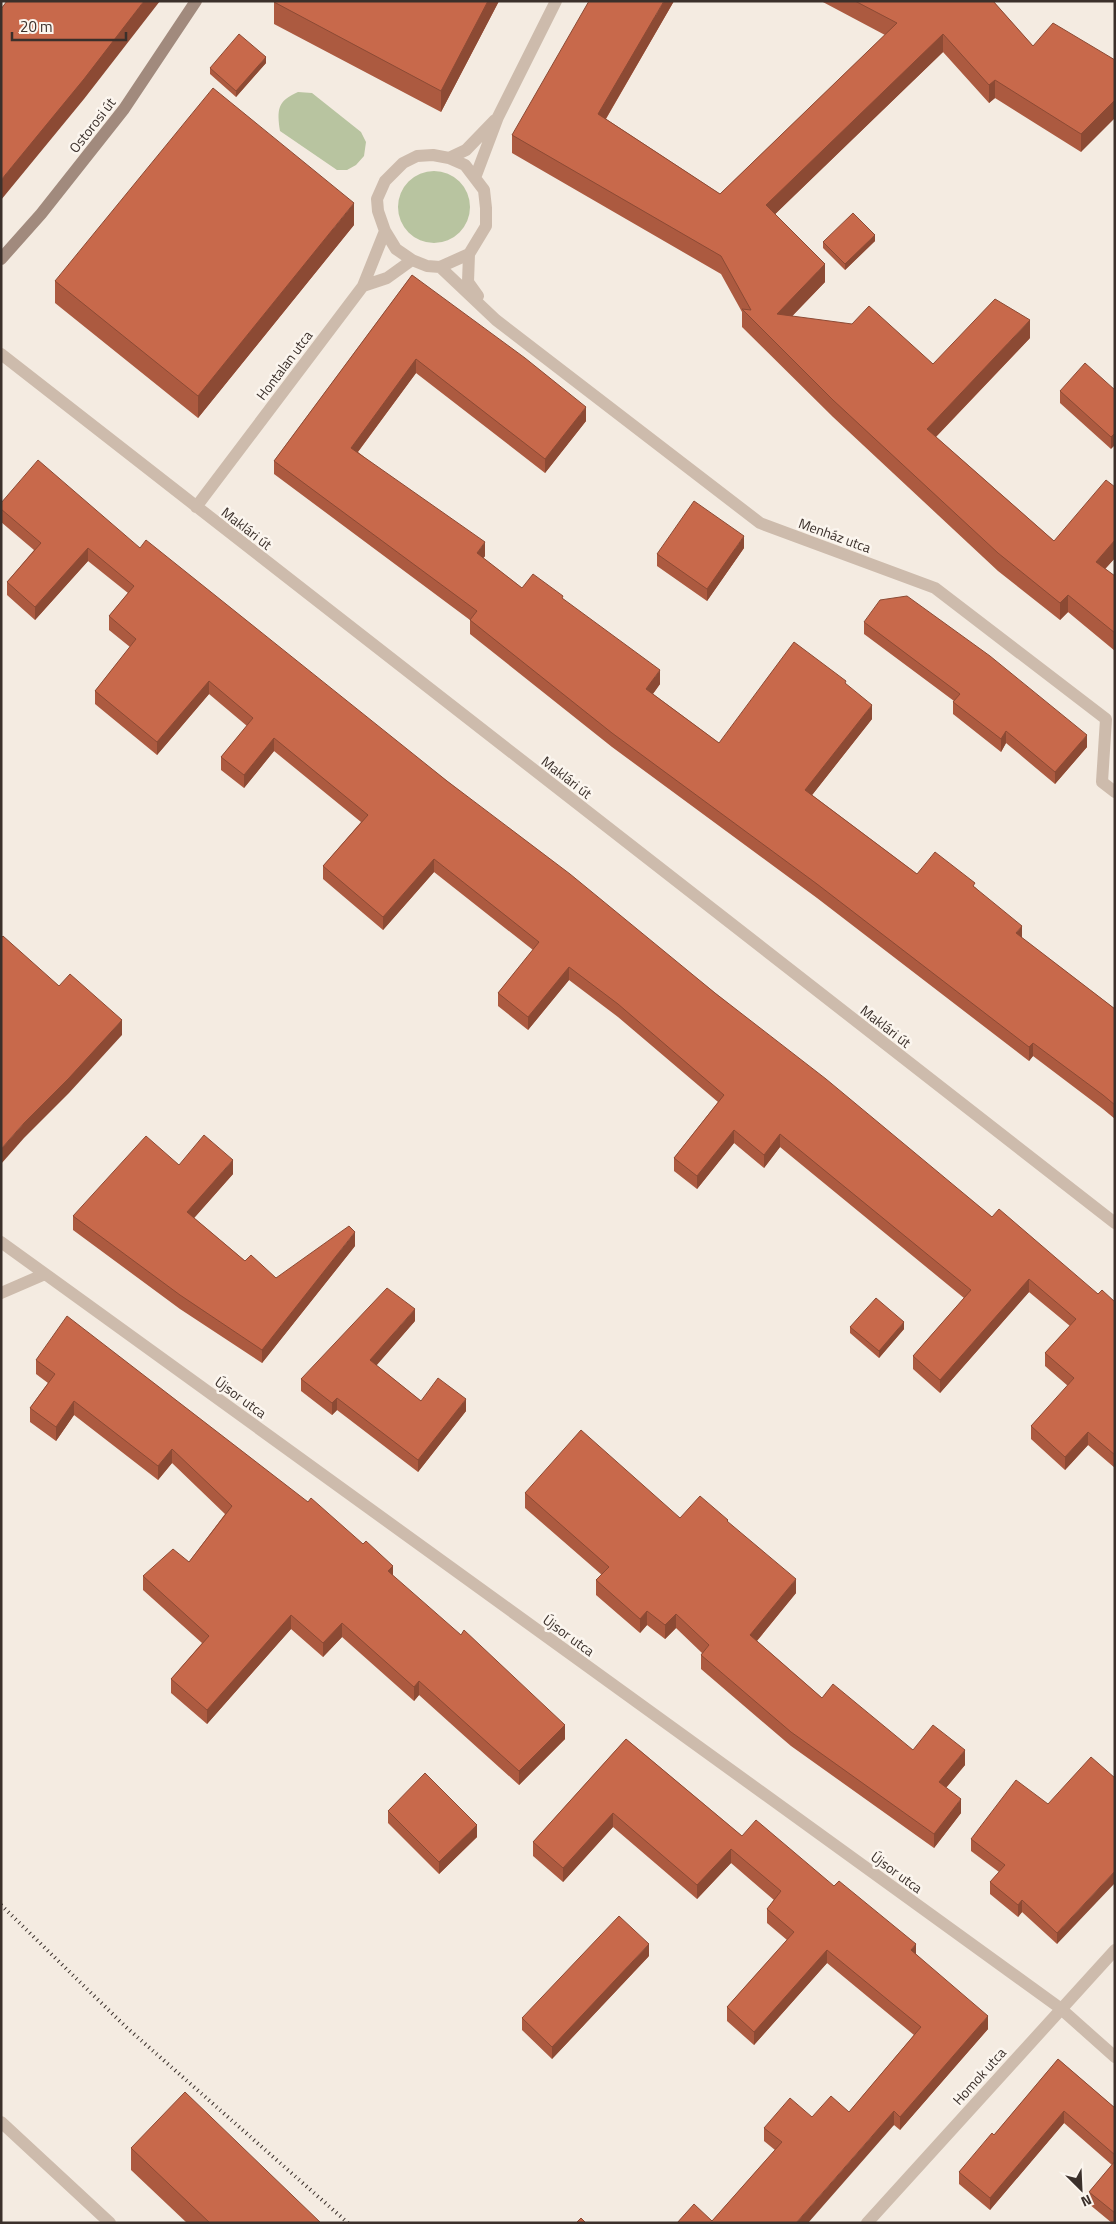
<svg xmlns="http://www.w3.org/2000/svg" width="1116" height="2224" viewBox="0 0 1116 2224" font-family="'Titillium Web',sans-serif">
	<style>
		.green { fill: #b8c4a0 }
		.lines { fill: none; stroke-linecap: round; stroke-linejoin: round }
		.service { stroke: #cdbbac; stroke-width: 12 }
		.minor { stroke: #cdbbac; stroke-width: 12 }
		.secondary { stroke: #a18a7d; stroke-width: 12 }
		.rail { stroke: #3b302b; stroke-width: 4; stroke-dasharray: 1 4; stroke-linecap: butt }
		.wall { fill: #ac5a40 }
		.shaded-wall { fill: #8c4a34 }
		.building { fill: #c8694b; stroke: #8c4a34 }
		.labels { text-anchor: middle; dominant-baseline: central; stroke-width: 5; stroke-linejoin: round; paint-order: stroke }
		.street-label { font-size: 14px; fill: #3b302b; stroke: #fbf5ee }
	</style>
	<rect width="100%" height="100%" fill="#f4ebe1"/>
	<path class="green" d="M298 92 312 93 361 132 366 142 364 156 356 165 347 170H337L280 131C277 110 277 101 298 92Z
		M398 207a36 36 0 1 1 72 0a36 36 0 1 1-72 0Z"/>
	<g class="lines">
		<path class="service" d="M1 2122 110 2223"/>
		<path class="minor" d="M433 155 449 158 465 165 484 190 486 208V226L469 254 440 267 427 266 412 260 396 249 385 231 378 211 377 199 385 181 403 163 417 156Z
			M449 158 466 150 495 120
			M475 178 498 117 556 1
			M469 254 468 282 478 296
			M440 267 496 320 760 523 935 588 1106 719 1102 782 1115 792
			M363 286 385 231
			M1 354 1115 1223
			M196 507 363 286 387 278 412 260
			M1 1242 1060 2008 1115 2057
			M1 1293 45 1274
			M867 2223 1115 1950"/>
		<path class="secondary" d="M1 259 41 214 124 109 196 1"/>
		<path class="rail" d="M1 1905 126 2027 348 2223"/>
	</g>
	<path class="wall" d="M275 1H499L441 112 274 24V2Z
		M674 1 606 119 720 194 885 35 821 1H993L1033 46 1115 60 1081 152 995 98 989 103 943 52 775 214 825 282 792 316 933 364 1030 338 936 437 1054 541 1115 487V558L1105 569 1115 576V651L1068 612 1060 620 998 571 833 417 742 327V312L721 274 512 153V135Z
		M266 63 236 97 210 74V68Z
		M354 225 198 418 55 303V281Z
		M875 241 845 270 823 248V242Z
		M412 275 586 421 545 473 416 373 358 452 485 556 483 558 522 588 563 599 660 684 653 694 719 743 846 684 872 719 812 795 917 874 975 887 1022 938 1115 1009V1119L1103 1109 1033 1056 1029 1061 817 898 612 747 470 634V620L274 474V461Z
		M1115 390 1111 449 1060 403V391Z
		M1 503 140 548 447 781 715 993 992 1217 1098 1294 1115 1302V1468L1088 1445 1065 1470 1031 1439V1426L1068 1386 1045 1366V1353L1070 1326 1029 1292 940 1393 913 1369V1356L964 1298 780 1147 764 1168 734 1143 697 1189 674 1171V1158L718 1102 618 1017 569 980 528 1030 498 1006V993L533 950 434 872 383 930 323 879V866L361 822 274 751 244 788 221 770V757L247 726 209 694 157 755 95 704V691L130 647 109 630V616L128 593 88 561 35 620 7 595V582L34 550 1 522Z
		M744 548 707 601 657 566V554Z
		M864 622 1087 747 1055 784 1006 743 1001 752 953 714V702L954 701 864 634Z
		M179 1165 233 1174 194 1218 245 1261 276 1278 355 1246 262 1363 180 1309 73 1230V1216Z
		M415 1321 376 1365 421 1401 466 1411 418 1472 337 1410 332 1415 301 1391V1379Z
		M850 1327 904 1329 879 1358 850 1333Z
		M36 1360 393 1576 565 1739 519 1785 419 1695 414 1701 342 1637 323 1657 291 1629 207 1724 171 1693V1679L202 1643 143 1590V1576L189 1562 225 1514 172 1463 158 1480 74 1415 56 1441 30 1422V1408L48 1383 36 1374Z
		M525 1493 680 1518 728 1522 796 1593 757 1641 822 1698 913 1750 965 1765 946 1788 961 1813 934 1848 791 1746 701 1669V1655L702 1653 676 1628 665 1639 647 1625 640 1633 596 1595V1580L602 1575 525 1508Z
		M626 1739 742 1836 916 1954 988 2029 900 2130 894 2125 712 2221 775 2150 764 2141V2128L812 2117 849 2112 914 2035 827 1963 754 2045 727 2021V2007L787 1940 767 1923V1909L774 1900 731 1863 697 1899 613 1827 563 1882 533 1856V1842Z
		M1115 1778 1057 1944 1022 1912 1018 1917 990 1894V1882L999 1872 971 1851V1839L1048 1804Z
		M388 1811 477 1837 439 1874 388 1823Z
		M649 1956 552 2059 522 2030V2018Z
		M1058 2059 1115 2108V2223H1112L1089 2204V2192L1112 2165 1064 2123 990 2210 959 2184V2172L994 2135Z
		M131 2148 321 2223H187L131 2170Z"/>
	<path class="shaded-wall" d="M144 1H160L84 99 1 200V180Z
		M488 1H499L441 112V91Z
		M664 1H674L598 132V114Z
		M943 34V52L766 223V205Z
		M266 57V63L236 97V91Z
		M995 80V98L989 103V85Z
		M1115 100V118L1081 152V134Z
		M354 203V225L198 418V396Z
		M875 235V241L845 270V264Z
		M825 264V282L777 332V314Z
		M1030 320V338L927 446V429Z
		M416 359V373L351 461V448Z
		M586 407V421L545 473V459Z
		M1115 433V445L1111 449V437Z
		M744 536V548L707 601V589Z
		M1115 540V558L1096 579V562Z
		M485 542V556L477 567V553Z
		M88 548V561L35 620V607Z
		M1068 595V612L1060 620V603Z
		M660 670V684L646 703V689Z
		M209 681V694L157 755V742Z
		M872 705V719L805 804V790Z
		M1006 731V743L1001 752V739Z
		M1087 735V747L1055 784V772Z
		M274 738V751L244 788V775Z
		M434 859V872L383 930V917Z
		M1022 926V940L1016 933Z
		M569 967V980L528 1030V1017Z
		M122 1020V1035L69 1093 24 1138 1 1164V1149L24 1123Z
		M1033 1043V1056L1029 1061V1047Z
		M734 1130V1143L697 1189V1176Z
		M780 1134V1147L764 1168V1155Z
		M233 1160V1174L187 1226V1212Z
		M355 1232V1246L262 1363V1350Z
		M1029 1279V1292L940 1393V1380Z
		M415 1309V1321L370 1373V1360Z
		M904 1322V1329L879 1358V1351Z
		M337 1398V1410L332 1415V1403Z
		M466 1399V1411L418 1472V1460Z
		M74 1401V1415L56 1441V1427Z
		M1088 1432V1445L1065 1470V1457Z
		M172 1449V1463L158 1480V1466Z
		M393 1566V1580L388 1571Z
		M796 1579V1593L750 1649V1635Z
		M647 1611V1625L640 1633V1619Z
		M676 1614V1628L665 1639V1625Z
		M291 1615V1629L207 1724V1710Z
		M342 1623V1637L323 1657V1643Z
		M419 1681V1695L414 1701V1687Z
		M565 1725V1739L519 1785V1771Z
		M965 1750V1765L939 1796V1782Z
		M961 1799V1813L934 1848V1834Z
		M613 1813V1827L563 1882V1868Z
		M477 1825V1837L439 1874V1862Z
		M731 1849V1863L697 1899V1885Z
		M1115 1871V1883L1057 1944V1933Z
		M1022 1900V1912L1018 1917V1905Z
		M649 1944V1956L552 2059V2047Z
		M916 1944V1958L911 1950Z
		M827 1950V1963L754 2045V2032Z
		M988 2016V2029L900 2130V2117Z
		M894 2111V2125L808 2223H796Z
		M1064 2111V2123L990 2210V2198Z"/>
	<path class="building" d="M7 1H144L84 79 1 180V9Z
		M275 1H488L441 91 274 2Z
		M589 1H664L598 114 720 194 897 23 855 1H993L1033 46 1053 23 1115 60V100L1081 134 995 80 989 85 943 34 766 205 825 264 777 314 852 324 869 306 933 364 995 299 1030 320 927 429 1054 541 1106 480 1115 487V540L1096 562 1115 576V633L1068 595 1060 603 998 553 833 400 742 309 751 310 721 256 512 135Z
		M239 34 266 57 236 91 210 68Z
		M213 88 354 203 198 396 55 281Z
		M853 213 875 235 845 264 823 242Z
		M412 275 525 358 586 407 545 459 416 359 351 448 485 542 477 553 522 588 533 574 563 596 562 598 660 670 646 689 719 743 794 642 846 681 845 683 872 705 805 790 917 874 935 852 975 883 973 886 1022 926 1016 933 1115 1009V1105L1103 1095 1033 1043 1029 1047 817 884 612 733 470 620 477 611 274 461Z
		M1085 363 1115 390V433L1111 437 1060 391Z
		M38 460 140 548 146 540 447 781 570 874 715 993 826 1079 992 1217 999 1209 1098 1294 1102 1290 1115 1302V1455L1088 1432 1065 1457 1031 1426 1074 1378 1045 1353 1076 1319 1029 1279 940 1380 913 1356 971 1290 780 1134 764 1155 734 1130 697 1176 674 1158 724 1095 618 1004 569 967 528 1017 498 993 539 942 434 859 383 917 323 866 368 815 274 738 244 775 221 757 253 718 209 681 157 742 95 691 136 639 109 616 134 586 88 548 35 607 7 582 41 543 1 509V503Z
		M694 501 744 536 707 589 657 554Z
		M907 596 990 656 1087 735 1055 772 1006 731 1001 739 953 702 960 694 864 622 880 600Z
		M3 936 59 986 70 974 122 1020 69 1078 24 1123 1 1149V938Z
		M204 1135 233 1160 187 1212 245 1261 251 1255 276 1278 349 1226 355 1232 262 1350 180 1295 73 1216 146 1136 179 1165Z
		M387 1288 415 1309 370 1360 421 1401 438 1378 466 1399 418 1460 337 1398 332 1403 301 1379Z
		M876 1298 904 1322 879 1351 850 1327Z
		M67 1316 308 1502 311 1498 363 1544 366 1541 393 1566 388 1571 461 1635 464 1630 565 1725 519 1771 419 1681 414 1687 342 1623 323 1643 291 1615 207 1710 171 1679 209 1636 143 1576 173 1549 189 1562 232 1506 172 1449 158 1466 74 1401 56 1427 30 1408 55 1374 36 1360Z
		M581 1430 680 1518 700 1496 728 1520 727 1521 796 1579 750 1635 822 1698 833 1684 913 1750 933 1725 965 1750 939 1782 961 1799 934 1834 791 1732 701 1655 709 1645 676 1614 665 1625 647 1611 640 1619 596 1580 609 1567 525 1493Z
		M626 1739 742 1836 756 1820 834 1886 839 1881 916 1944 911 1950 988 2016 900 2117 894 2111 796 2223H677L694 2204 712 2221 782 2142 764 2128 790 2098 812 2117 831 2096 849 2112 921 2027 827 1950 754 2032 727 2007 794 1932 767 1909 781 1891 731 1849 697 1885 613 1813 563 1868 533 1842Z
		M1091 1757 1115 1778V1871L1057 1933 1022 1900 1018 1905 990 1882 1005 1865 971 1839 1016 1780 1048 1804Z
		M425 1773 477 1825 439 1862 388 1811Z
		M619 1916 649 1944 552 2047 522 2018Z
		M1058 2059 1115 2108V2155L1064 2111 990 2198 959 2172 992 2133 994 2135Z
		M185 2092 321 2223H210L131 2148Z
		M1115 2161V2213L1089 2192Z
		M581 2218 586 2223H576Z"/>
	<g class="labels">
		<g class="street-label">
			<text transform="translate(92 125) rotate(-52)">Ostorosi út</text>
			<text transform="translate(284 365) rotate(-53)">Hontalan utca</text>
			<text transform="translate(247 528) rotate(38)">Maklári út</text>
			<text transform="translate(835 535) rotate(20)">Menház utca</text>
			<text transform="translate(567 777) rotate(38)">Maklári út</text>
			<text transform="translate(886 1026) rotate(38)">Maklári út</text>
			<text transform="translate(241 1397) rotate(36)">Újsor utca</text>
			<text transform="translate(569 1635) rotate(36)">Újsor utca</text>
			<text transform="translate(897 1872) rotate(36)">Újsor utca</text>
			<text transform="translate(979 2076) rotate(-48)">Homok utca</text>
		</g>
	</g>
	<rect width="1116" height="2224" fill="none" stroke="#3b302b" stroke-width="5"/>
	<g transform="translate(1081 2189) rotate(156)" stroke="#fbf5ee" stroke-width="4" paint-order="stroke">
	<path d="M0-4L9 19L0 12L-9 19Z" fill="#3b302b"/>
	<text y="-8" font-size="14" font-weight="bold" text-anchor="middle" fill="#3b302b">N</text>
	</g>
	<path d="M12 32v8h114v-8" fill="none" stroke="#3b302b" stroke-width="2.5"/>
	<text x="20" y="32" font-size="15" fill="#3b302b" stroke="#fbf5ee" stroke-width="4" paint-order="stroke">20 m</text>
</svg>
